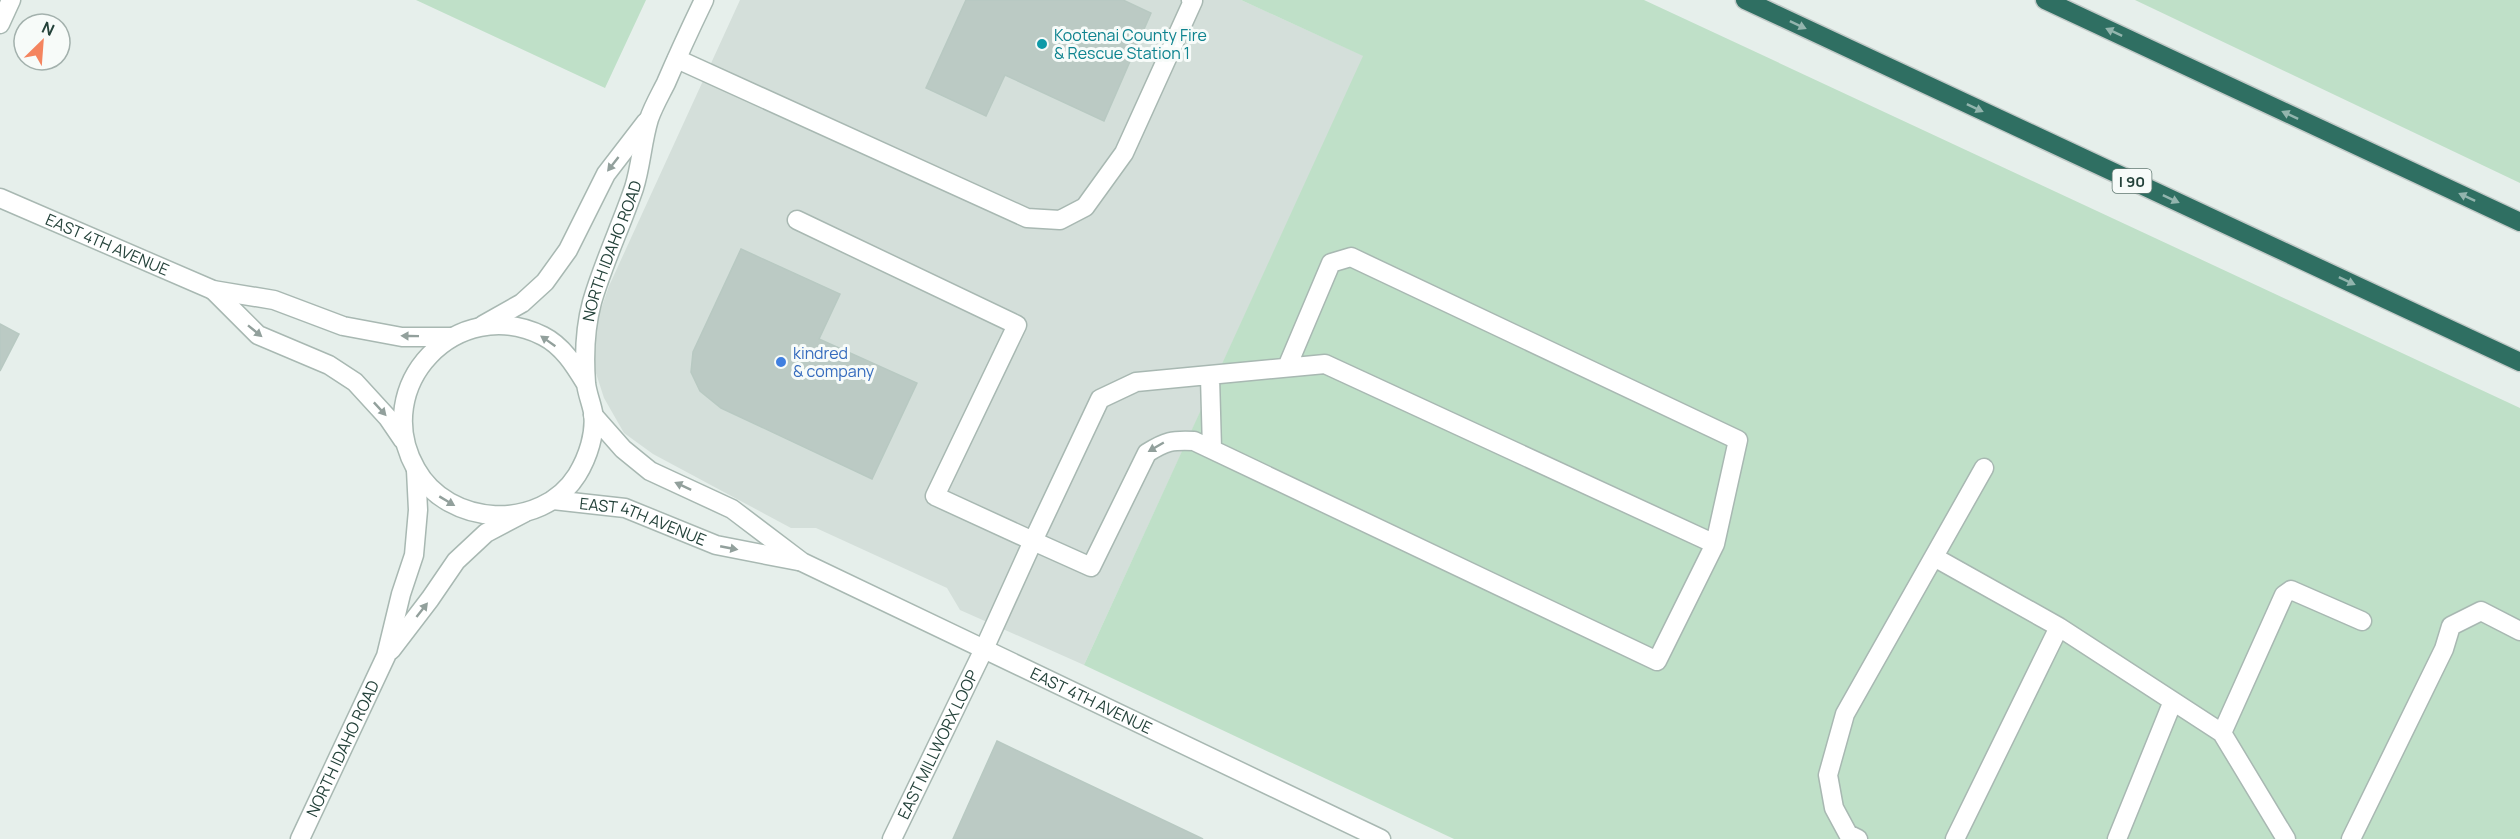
<svg xmlns="http://www.w3.org/2000/svg" width="2520" height="839" viewBox="0 0 2520 839" font-family="Manrope,sans-serif">
	<style>
		.built { fill: #d4dfda }
		.grass { fill: #bfe0c8 }
		.building { fill: #bbcac4; stroke: #b8c9c2; stroke-width: 1.5 }
		.lines { fill: none; stroke-linecap: round; stroke-linejoin: round }
		.service-casing { stroke: #a8b8b2; stroke-width: 21 }
		.minor-casing { stroke: #a8b8b2; stroke-width: 21 }
		.tertiary-casing { stroke: #a8b8b2; stroke-width: 21 }
		.motorway-casing { stroke: #c2cac8; stroke-width: 21 }
		.service { stroke: #fff; stroke-width: 18 }
		.minor { stroke: #fff; stroke-width: 18 }
		.tertiary { stroke: #fff; stroke-width: 18 }
		.motorway { stroke: #2f6f62; stroke-width: 18 }
		.oneway { fill: #93b5ae }
		.oneway2 { fill: #92a09c }
		.culture-dot { fill: #0f9aa8; stroke: #f7fbf9; stroke-width: 2 }
		.shop-dot { fill: #3f7fe0; stroke: #f7fbf9; stroke-width: 2 }
		.labels { text-anchor: middle; dominant-baseline: central; stroke-width: 6; stroke-linejoin: round; paint-order: stroke }
		.shield { fill: #f7fbf9; stroke: #637a73; stroke-width: 1.5 }
		.shield-label { font-size: 15px; font-weight: bold; fill: #24423a }
		.culture-label { font-size: 16px; fill: #0d838f; stroke: #f7fbf9; text-anchor: start }
		.street-label { font-size: 16px; fill: #24423a; stroke: #f7fbf9 }
		.shop-label { font-size: 16px; fill: #366cbe; stroke: #f7fbf9; text-anchor: start }
	</style>
	<rect width="100%" height="100%" fill="#e6efeb"/>
	<path class="built" d="M740 0H1241L1364 56 1084 665 960 610 947 588 816 528H791L653 454 624 433 604 398 593 364V332L609 286Z"/>
	<path class="grass" d="M416 0H646L605 88Z
		M1241 0H1644L2520 408V839H1454L1084 665 1363 56Z
		M2135 0H2520V183Z"/>
	<path class="building" d="M966 0H1123L1151 13 1104 121 1005 75 986 116 926 88Z
		M741 249 840 294 819 339 917 383 872 479 721 408 700 391 691 372 693 352Z
		M0 324 19 334 0 371Z
		M997 741 1203 839H953Z"/>
	<g class="lines">
		<defs>
			<path id="service" d="M677 59 1027 218 1060 220 1085 207 1124 153 1193 1 1191 0
				M797 220 1017 325 935 496 1033 541 984 649
				M1287 367 1331 263 1351 257 1738 440 1715 544 1325 364 1136 382 1100 399 1033 541 1091 567 1147 453C1166 441 1172 440 1194 441L1657 661 1715 544
				M1210 377 1212 449
				M1934 557 2059 627 2222 733 2286 839
				M2222 733 2284 595 2291 590 2362 621
				M1858 839 1848 834 1834 808 1828 775 1845 714 1984 468
				M1955 839 2059 627
				M2117 839 2173 701
				M2351 839 2444 649 2451 626 2481 611 2520 631"/>
			<g id="minor">
				<path d="M0 24 11 0"/>
				<path d="M391 650 430 599 456 561 486 533 524 513"/>
				<path id="s1" d="M300 839 386 656 401 594 414 555 418 510 416 470"/>
				<path id="s2" d="M892 839 984 649"/>
			</g>
			<g id="tertiary">
				<path id="s3" d="M0 198 213 290 274 300 343 326 402 337H452"/>
				<path d="M213 290 258 335 329 365 355 382 388 418 403 440"/>
				<path d="M483 325 522 303 545 282 568 250 606 174 646 122"/>
				<path id="s4" d="M586 384C575 366 563 346 543 336 457 293 369 386 416 469 448 527 541 532 577 475 588 457 596 433 593 412 591 402 587 393 586 383 584 356 585 328 592 302 603 264 621 226 634 188 641 166 642 142 649 119 653 107 660 95 666 83 678 55 691 27 704 0"/>
				<path id="s5" d="M593 415 623 449 650 471 732 509 802 562 1381 839"/>
				<path id="s6" d="M553 500 625 508 716 545 798 561"/>
			</g>
			<path id="motorway" d="M1745 0 2520 362
				M2045 0 2520 222"/>
		</defs>
		<use href="#service" class="service-casing"/>
		<use href="#minor" class="minor-casing"/>
		<use href="#tertiary" class="tertiary-casing"/>
		<use href="#motorway" class="motorway-casing"/>
		<use href="#service" class="service"/>
		<use href="#minor" class="minor"/>
		<use href="#tertiary" class="tertiary"/>
		<use href="#motorway" class="motorway"/>
	</g>
	<defs><path id="oneway-solid" d="M-6-.8H1V-3.2L6.5 0L1 3.2V.8H-6Z" transform="scale(1.5)"/></defs>
	<g class="oneway">
		<use href="#oneway-solid" transform="translate(1798 25) rotate(25)"/>
		<use href="#oneway-solid" transform="translate(2114 32) rotate(-155)"/>
		<use href="#oneway-solid" transform="translate(1975 108) rotate(25)"/>
		<use href="#oneway-solid" transform="translate(2290 115) rotate(-155)"/>
		<use href="#oneway-solid" transform="translate(2467 197) rotate(-155)"/>
		<use href="#oneway-solid" transform="translate(2171 199) rotate(25)"/>
		<use href="#oneway-solid" transform="translate(2347 281) rotate(25)"/>
	</g>
	<g class="oneway2">
		<use href="#oneway-solid" transform="translate(613 164) rotate(128)"/>
		<use href="#oneway-solid" transform="translate(255 331) rotate(39)"/>
		<use href="#oneway-solid" transform="translate(410 336) rotate(-179)"/>
		<use href="#oneway-solid" transform="translate(548 341) rotate(-145)"/>
		<use href="#oneway-solid" transform="translate(380 409) rotate(47)"/>
		<use href="#oneway-solid" transform="translate(1156 447) rotate(150)"/>
		<use href="#oneway-solid" transform="translate(683 486) rotate(-155)"/>
		<use href="#oneway-solid" transform="translate(447 501) rotate(31)"/>
		<use href="#oneway-solid" transform="translate(729 548) rotate(11)"/>
		<use href="#oneway-solid" transform="translate(422 610) rotate(-52)"/>
	</g>
	<circle class="culture-dot" cx="1042" cy="44" r="6"/>
	<circle class="shop-dot" cx="781" cy="362" r="6"/>
	<g class="labels">
		<rect class="shield" x="2112.5" y="169" width="39" height="24" rx="4.5"/>
		<g class="shield-label">
			<text x="2132" y="181">I 90</text>
		</g>
		<g class="culture-label">
			<text x="1054" y="35">Kootenai County Fire<tspan x="1054" dy="18">&amp; Rescue Station 1</tspan></text>
		</g>
		<g class="street-label">
			<text stroke="none"><textPath href="#s3" startOffset="117">EAST 4TH AVENUE</textPath></text>
			<text stroke="none"><textPath href="#s4" startOffset="735">NORTH IDAHO ROAD</textPath></text>
			<text stroke="none"><textPath href="#s6" startOffset="93">EAST 4TH AVENUE</textPath></text>
			<text stroke="none"><textPath href="#s5" startOffset="579">EAST 4TH AVENUE</textPath></text>
			<text stroke="none"><textPath href="#s2" startOffset="105">EAST MILLWORX LOOP</textPath></text>
			<text stroke="none"><textPath href="#s1" startOffset="100">NORTH IDAHO ROAD</textPath></text>
		</g>
		<g class="shop-label">
			<text x="793" y="353">kindred<tspan x="793" dy="18">&amp; company</tspan></text>
		</g>
	</g>
	<g transform="translate(42 42) rotate(25)"><circle r="28" fill="#f7fbf9" stroke="#a3b1ad" stroke-width="1.5"/>
	<path d="M0-4.5L10 22L0 15L-10 22Z" fill="#f4845f"/>
	<text y="-9" font-size="16" font-weight="bold" text-anchor="middle" fill="#24423a">N</text>
	</g>
</svg>
